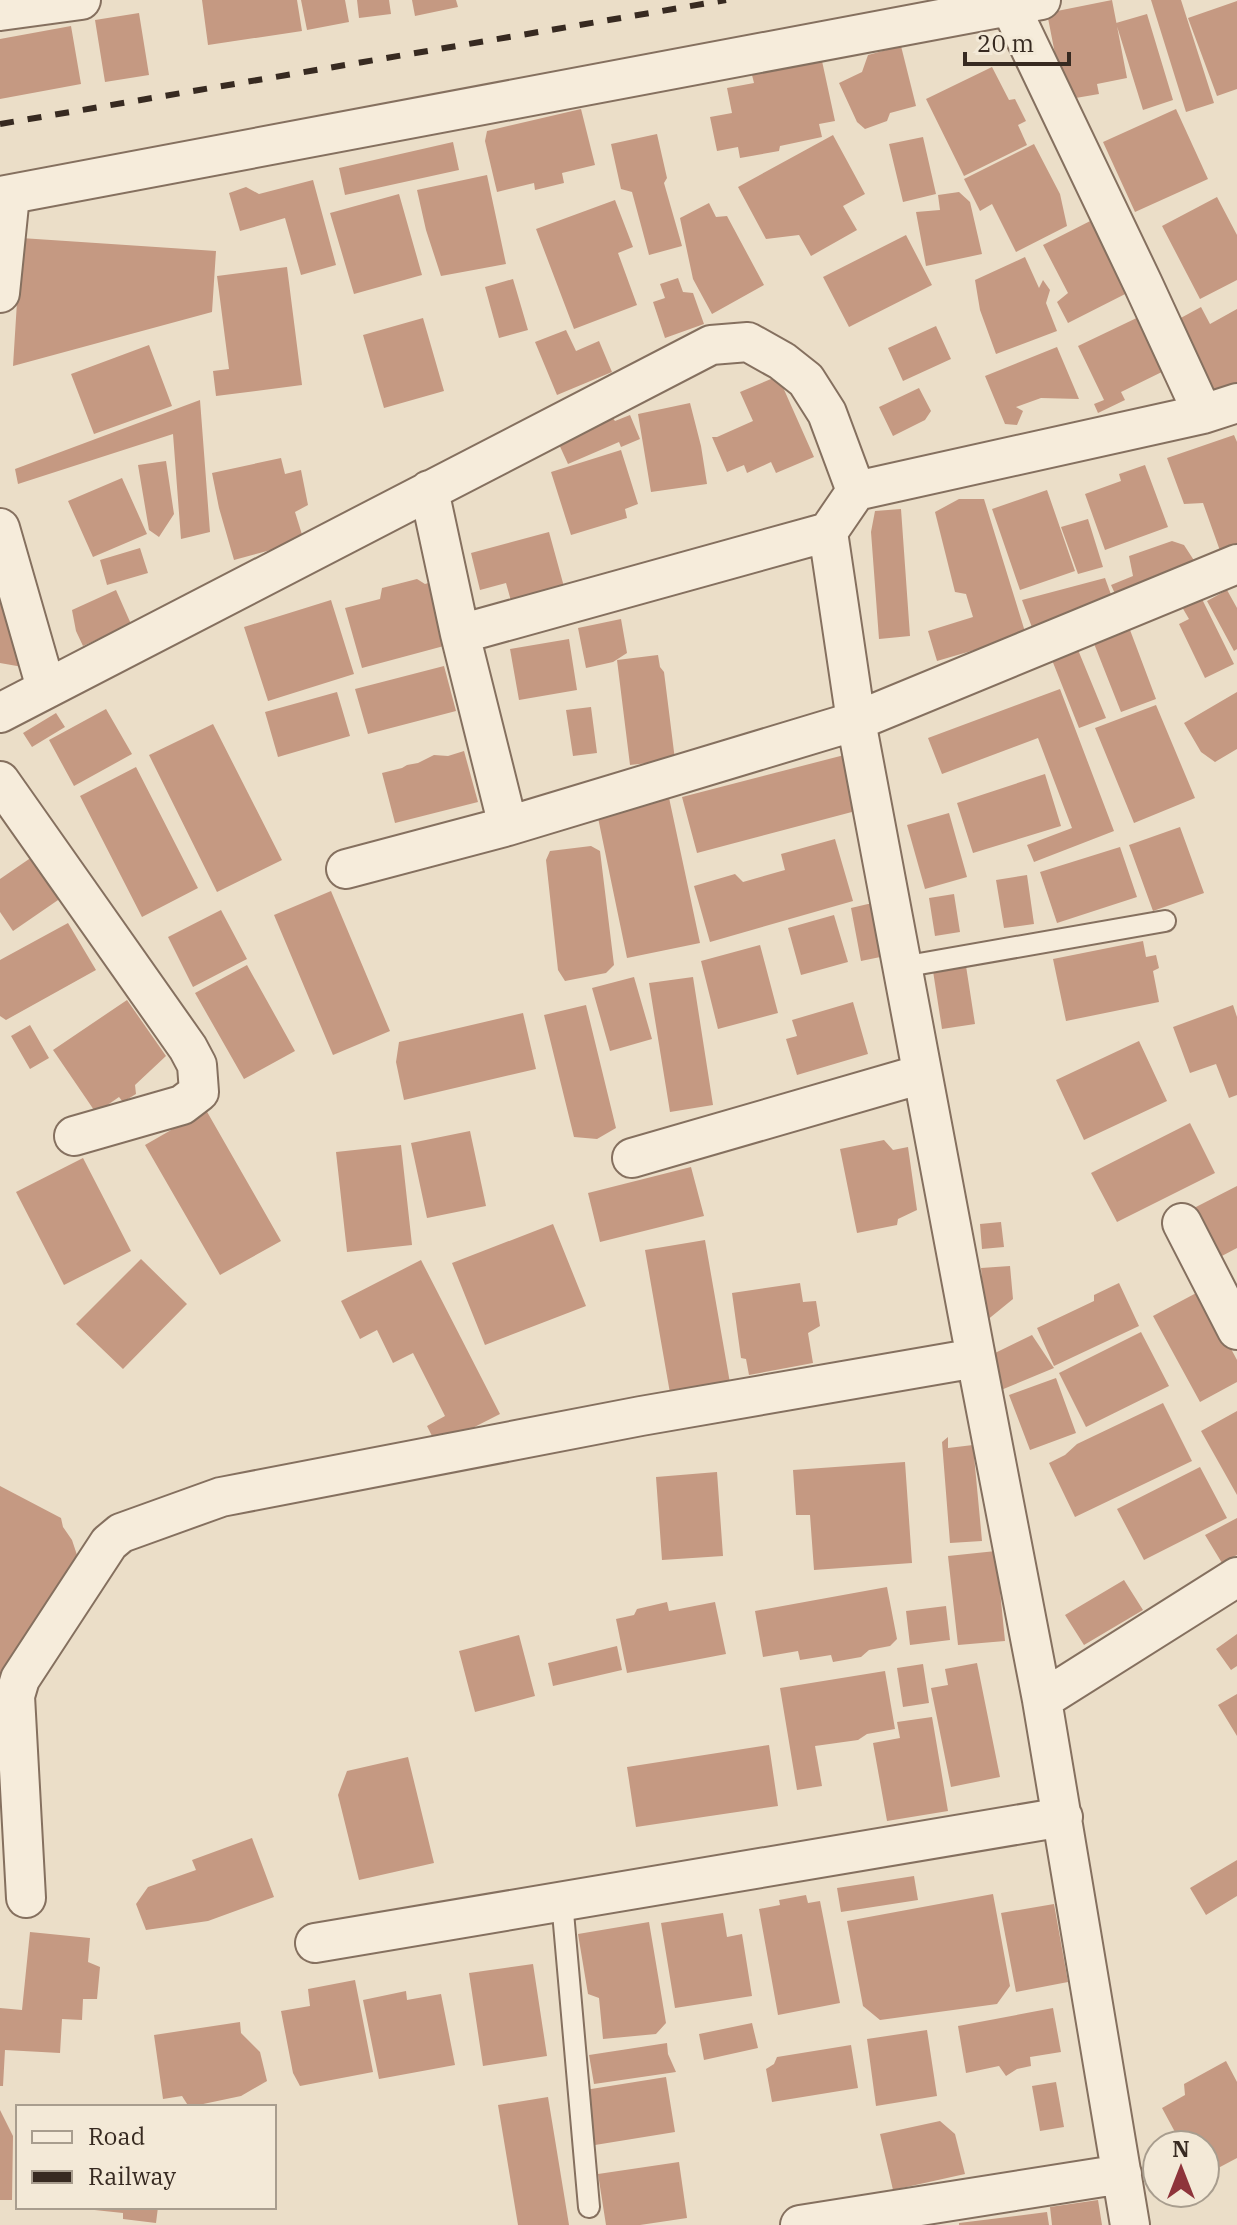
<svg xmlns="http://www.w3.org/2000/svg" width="1237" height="2225" viewBox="0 0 1237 2225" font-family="'IBM Plex Serif',serif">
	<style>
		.building { fill: #c59982 }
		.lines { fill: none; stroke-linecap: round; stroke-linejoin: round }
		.lane-casing { stroke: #85705f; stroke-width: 24 }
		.street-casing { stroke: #85705f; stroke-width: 42 }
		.lane { stroke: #f6ecdb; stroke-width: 20 }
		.street { stroke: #f6ecdb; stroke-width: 38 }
		.rail { stroke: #372a21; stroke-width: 6; stroke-dasharray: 14 14; stroke-linecap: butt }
	</style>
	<rect width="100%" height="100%" fill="#ebdec8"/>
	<path class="building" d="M202 0H297L302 31 208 45Z
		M301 0H345L349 22 307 30Z
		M357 0H389L391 14 359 18Z
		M412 0H456L458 7 415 16Z
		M1112 0 1127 78 1097 84 1099 94 1064 100 1047 13Z
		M1151 0H1181L1214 103 1186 112Z
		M1237 1V89L1217 96 1188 18Z
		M139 13 149 75 105 82 95 20Z
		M1147 14 1173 100 1143 110 1116 23Z
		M71 26 81 84 0 99V39Z
		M901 46 916 106 890 113 887 121 865 129 857 122 839 83 862 72 868 55Z
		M822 61 835 121 819 124 822 137 780 146 779 151 740 158 738 147 717 151 710 117 732 113 727 88 754 83 752 75Z
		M992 67 1009 100 1015 99 1026 121 1018 125 1027 145 964 176 926 99Z
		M581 109 595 165 562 173 564 183 535 190 534 183 497 192 485 141 487 131Z
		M1176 109 1208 179 1135 212 1103 142Z
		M657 134 667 178 664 183 682 246 649 255 632 192 621 189 611 144Z
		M833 135 865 194 843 206 857 230 811 256 799 235 766 239 738 187Z
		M923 137 936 194 903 202 889 144Z
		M453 142 459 170 345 195 339 168Z
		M1034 144 1060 194 1067 226 1016 252 992 204 980 211 964 179Z
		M487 175 506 264 441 276 426 230 417 190Z
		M313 180 336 265 301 275 285 218 240 231 229 193 246 187 259 194Z
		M959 192 970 202 982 254 926 266 916 212 940 210 938 195Z
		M399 194 422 275 354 294 330 213Z
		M1217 197 1237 235V280L1200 299 1162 226Z
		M615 200 633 247 618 253 637 305 574 329 536 229Z
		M709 203 716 217 727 216 764 285 712 314 693 279 680 218Z
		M1102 215 1139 287 1068 323 1057 302 1068 293 1043 245Z
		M906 235 932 285 849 327 823 277Z
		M21 238 216 251 212 312 13 366Z
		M1025 257 1039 288 1043 280 1050 290 1046 303 1057 331 996 354 980 310 975 280Z
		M287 267 302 385 216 396 213 371 229 369 217 276Z
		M678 278 683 292 693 293 704 324 665 338 653 302 665 298 660 284Z
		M513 279 528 330 499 338 485 287Z
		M1201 307 1210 324 1237 309V397L1223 405 1177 320Z
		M1145 314 1170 368 1121 392 1125 400 1098 413 1094 404 1104 400 1078 346Z
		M423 318 444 391 384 408 363 335Z
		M936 326 951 359 903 381 888 348Z
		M566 330 576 351 599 341 612 372 557 395 535 342Z
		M149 345 172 406 94 434 71 374Z
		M1057 347 1079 399 1041 398 1016 407 1023 411 1017 425 1005 424 985 376Z
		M778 376 814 457 776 473 771 462 747 473 744 465 727 472 712 437H717L753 421 740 392Z
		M919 388 931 411 925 420 893 436 879 407Z
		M200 400 210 532 181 539 173 434 18 484 15 469Z
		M690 403 701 446 707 484 651 492 638 414Z
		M630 415 640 439 621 447 619 442 568 464 557 440 612 417 615 421Z
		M1234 435 1237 442V554L1223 559 1203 503 1184 504 1167 458Z
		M621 450 638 504 625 509 627 518 571 535 551 472Z
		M281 458 285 474 301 470 308 505 295 512 304 541 234 560 219 508 212 473Z
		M166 461 174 514 159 537 149 530 138 465Z
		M1145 465 1168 527 1105 550 1085 494 1121 481 1119 474Z
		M122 478 147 534 93 557 68 501Z
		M1047 490 1075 571 1020 590 992 509Z
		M959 499H984L1026 635 937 661 928 631 973 617 966 594 955 592 935 512Z
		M901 509 910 636 879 639 871 532 875 511Z
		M1088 519 1103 567 1078 574 1061 527Z
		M549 532 566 594 513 608 506 583 480 590 471 553Z
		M1172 541 1184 545 1197 565 1117 598 1111 585 1133 576 1129 556Z
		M140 548 148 573 107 585 100 560Z
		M0 560 34 669 0 663Z
		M1105 578 1113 600 1034 633 1022 600Z
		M417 579 425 584 438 580 455 643 362 668 345 608 380 599 382 588Z
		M116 590 131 624 83 646 76 631 72 610Z
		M1227 590 1237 608V649L1234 651 1207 601Z
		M1201 597 1234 664 1205 678 1179 624 1189 619 1182 607Z
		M331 600 354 674 268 701 244 627Z
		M621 619 627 653 613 662 586 668 578 628Z
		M1127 622 1156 699 1121 712 1091 636Z
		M569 639 577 690 519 700 510 649Z
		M1076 645 1106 718 1079 728 1050 655Z
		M658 655 660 667 664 672 675 760 630 765 617 660Z
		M444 666 456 711 368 734 355 689Z
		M1060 689 1114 831 1034 862 1027 845 1072 828 1038 738 942 774 928 738Z
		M337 692 350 736 278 757 265 712Z
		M1237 692V749L1215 762 1201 752 1184 723Z
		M1156 705 1195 798 1134 823 1095 728Z
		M591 707 597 753 573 756 566 710Z
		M106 709 132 754 74 786 49 740Z
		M56 713 65 727 32 747 23 733Z
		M213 724 282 860 217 892 149 755Z
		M464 751 478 802 395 823 382 773 402 768 407 765 418 763 434 755 448 756Z
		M852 753 867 808 697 853 682 797Z
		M136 767 198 888 142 917 80 796Z
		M1045 774 1061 826 973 853 957 803Z
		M668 793 700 943 627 958 596 808Z
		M949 813 967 877 925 889 907 825Z
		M1180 827 1204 893 1153 911 1129 845Z
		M835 839 853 901 710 942 694 886 735 874 743 882 785 870 781 854Z
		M591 846 600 851 614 965 606 973 565 981 558 970 546 860 550 851Z
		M1120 847 1137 897 1057 923 1040 872Z
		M32 857 61 898 13 931 0 912V879Z
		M1027 875 1034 924 1004 928 996 880Z
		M331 891 390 1031 333 1055 274 915Z
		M954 894 960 932 935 936 929 898Z
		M868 904H877L890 955 861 961 851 908Z
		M221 910 247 959 193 987 168 937Z
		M834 915 848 962 801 975 788 928Z
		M68 923 96 970 6 1020 0 1016V960Z
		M1143 941 1146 957 1156 955 1159 968 1153 971 1159 1002 1066 1021 1053 959Z
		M760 945 778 1013 718 1029 701 961Z
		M247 965 295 1051 244 1079 195 993Z
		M966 966 975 1024 942 1029 933 971Z
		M634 977 652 1039 610 1051 592 988Z
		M693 977 713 1105 670 1112 649 983Z
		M127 1000 166 1056 135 1085 136 1094 123 1102 119 1097 96 1113 53 1050Z
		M853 1002 868 1054 797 1075 786 1039 797 1036 792 1020Z
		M586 1005 616 1128 597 1139 574 1137 544 1015Z
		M1233 1005 1237 1017V1095L1229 1098 1216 1064 1190 1073 1173 1027Z
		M523 1013 536 1069 404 1100 396 1062 399 1042Z
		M30 1025 49 1058 30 1069 11 1036Z
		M1139 1041 1167 1101 1084 1140 1056 1080Z
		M206 1110 281 1241 220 1275 145 1145Z
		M1190 1123 1215 1173 1117 1222 1091 1173Z
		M470 1131 486 1206 427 1218 411 1143Z
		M884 1140 893 1150 908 1147 917 1210 898 1219 897 1225 857 1233 840 1149Z
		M401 1145 412 1245 347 1252 336 1152Z
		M83 1158 131 1251 64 1285 16 1192Z
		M691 1167 704 1216 600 1242 588 1193Z
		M1237 1186V1248L1218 1258 1192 1209Z
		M1001 1222 1004 1247 982 1249 980 1224Z
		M553 1224 586 1306 485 1345 452 1263Z
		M705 1240 730 1383 670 1393 645 1250Z
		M141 1259 187 1304 123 1369 76 1324Z
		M421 1260 500 1414 437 1446 427 1426 445 1416 413 1353 393 1363 377 1330 360 1339 341 1301Z
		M1010 1266 1013 1299 986 1321 981 1268Z
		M800 1283 803 1302 816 1301 820 1326 808 1333 813 1363 749 1375 746 1359 741 1358 732 1293Z
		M1119 1283 1139 1326 1054 1366 1037 1328 1094 1301V1295Z
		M1200 1291 1237 1360V1382L1200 1402 1153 1316Z
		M1141 1332 1169 1386 1086 1427 1059 1373Z
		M1032 1335 1054 1368 1001 1390 995 1353Z
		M1056 1378 1076 1433 1030 1450 1009 1395Z
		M1163 1403 1192 1461 1075 1517 1049 1463 1065 1455 1077 1444Z
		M1237 1411V1495L1201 1431Z
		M948 1437V1448L973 1445 982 1541 950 1543 942 1442Z
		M905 1462 912 1563 814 1570 810 1515H796L793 1470Z
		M1200 1467 1227 1518 1144 1560 1117 1509Z
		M717 1472 723 1556 662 1560 656 1477Z
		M0 1486 61 1518 63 1527 72 1540 77 1555 8 1684 0 1689Z
		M1237 1518V1555L1222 1563 1205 1535Z
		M996 1551 1005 1641 958 1645 948 1556Z
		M1124 1580 1143 1610 1084 1645 1065 1615Z
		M887 1587 897 1639 890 1646 869 1650 861 1657 833 1662 831 1655 800 1660 798 1651 763 1657 755 1611Z
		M667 1602 669 1611 715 1602 726 1654 627 1673 616 1619 634 1615 637 1609Z
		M946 1606 950 1640 910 1645 906 1611Z
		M1237 1634V1666L1231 1670 1216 1649Z
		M519 1635 535 1696 475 1712 459 1651Z
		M617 1646 622 1670 553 1686 548 1663Z
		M977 1663 1000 1777 951 1787 931 1688 948 1685 945 1669Z
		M923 1664 929 1703 903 1707 897 1668Z
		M885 1671 895 1729 867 1734 858 1740 815 1746 822 1786 797 1790 780 1688Z
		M1237 1694V1736L1218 1705Z
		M932 1717 948 1811 887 1821 873 1743 900 1738 897 1722Z
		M769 1745 778 1806 636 1827 627 1767Z
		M408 1757 434 1863 359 1880 338 1795 347 1771Z
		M252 1838 274 1897 208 1921 146 1930 136 1904 148 1887 196 1870 192 1860Z
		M1237 1860V1896L1206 1915 1190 1888Z
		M914 1876 918 1900 841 1912 837 1888Z
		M993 1894 1010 1986 997 2004 880 2020 863 2006 847 1921Z
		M806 1895 808 1903 820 1901 840 2003 778 2015 759 1909 780 1905 779 1900Z
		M1054 1904 1068 1982 1016 1992 1001 1913Z
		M723 1913 727 1937 742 1934 752 1996 675 2008 661 1923Z
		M649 1922 666 2023 656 2034 603 2039 599 1998 588 1994 578 1934Z
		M30 1932 90 1938 88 1962 100 1967 97 1999H83L82 2020 62 2019 60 2053 5 2050 3 2086H0V2008L22 2010Z
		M533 1964 547 2056 483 2066 469 1973Z
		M355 1980 373 2072 300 2086 293 2073 281 2011 310 2006 308 1989Z
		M406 1991 407 2000 441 1994 455 2065 379 2079 363 2000Z
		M1053 2008 1061 2052 1030 2057 1031 2066 1017 2069 1006 2076 999 2066 966 2073 958 2026Z
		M240 2022 241 2033 260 2052 267 2081 241 2096 189 2107 182 2096 163 2099 154 2035Z
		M752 2023 758 2048 704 2060 699 2034Z
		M927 2030 937 2096 876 2106 867 2039Z
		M667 2043 668 2054 676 2072 594 2084 589 2055Z
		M851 2045 858 2088 772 2102 766 2069 774 2064 777 2057Z
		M1226 2061 1237 2082V2158L1205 2175V2145H1182L1162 2108 1185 2095 1184 2084Z
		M666 2077 675 2132 595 2145 585 2090Z
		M1056 2082 1064 2127 1040 2131 1032 2086Z
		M548 2097 569 2225H518L498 2105Z
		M0 2110 13 2136 12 2200H0Z
		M940 2121 955 2134 965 2174 893 2190 880 2134Z
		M679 2162 687 2218 640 2225H606L598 2174Z
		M1098 2200 1102 2225H1052L1050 2207Z
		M85 2207H158L156 2223 123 2219V2213L85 2209Z
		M1047 2212 1049 2225H959V2223Z"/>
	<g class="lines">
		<defs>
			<path id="lane" d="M902 967 1165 921
				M562 1901 589 2207"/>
			<path id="street" d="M1010 6 1143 284 1203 414
				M0 11 81 0
				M0 196 1041 0
				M0 293 10 195
				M429 490 460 634 508 826
				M0 528 46 688
				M828 532 856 721 976 1358 1042 1700 1130 2225
				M460 634 828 532 856 491 1203 414 1237 403
				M0 713 711 345 748 342 782 361 806 380 827 413 856 491
				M0 781 188 1048 197 1065 199 1092 182 1105 74 1136
				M346 869 508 826 856 721 1237 564
				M632 1158 922 1074
				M1182 1223 1237 1330
				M1042 1700 1237 1577
				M26 1898 15 1696 20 1679 109 1543 121 1533 221 1497 641 1416 976 1358
				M315 1943 1063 1817
				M800 2225 1122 2174"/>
		</defs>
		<use href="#lane" class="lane-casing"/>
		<use href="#street" class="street-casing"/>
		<use href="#lane" class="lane"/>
		<use href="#street" class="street"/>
		<path class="rail" d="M0 124 726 0"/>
	</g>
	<rect x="16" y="2105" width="260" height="104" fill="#f3e9d7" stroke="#a89d8e" stroke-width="2"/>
	<rect x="32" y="2131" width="40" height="12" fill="#f6ecdb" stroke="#a89d8e" stroke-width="2"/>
	<text x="88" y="2145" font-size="24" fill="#372a21">Road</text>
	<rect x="32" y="2171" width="40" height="12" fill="#372a21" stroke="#a89d8e" stroke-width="2"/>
	<text x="88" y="2185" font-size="24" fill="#372a21">Railway</text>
	<g transform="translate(1181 2169)"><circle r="38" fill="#f3e9d7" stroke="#a89d8e" stroke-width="2"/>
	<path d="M0-6L14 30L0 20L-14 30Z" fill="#8e343b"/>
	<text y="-12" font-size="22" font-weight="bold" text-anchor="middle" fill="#372a21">N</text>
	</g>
	<path d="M965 52v12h104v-12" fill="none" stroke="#372a21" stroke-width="4"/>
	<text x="977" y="52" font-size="24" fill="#372a21" stroke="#f3e9d7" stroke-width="6" paint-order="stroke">20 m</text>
</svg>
